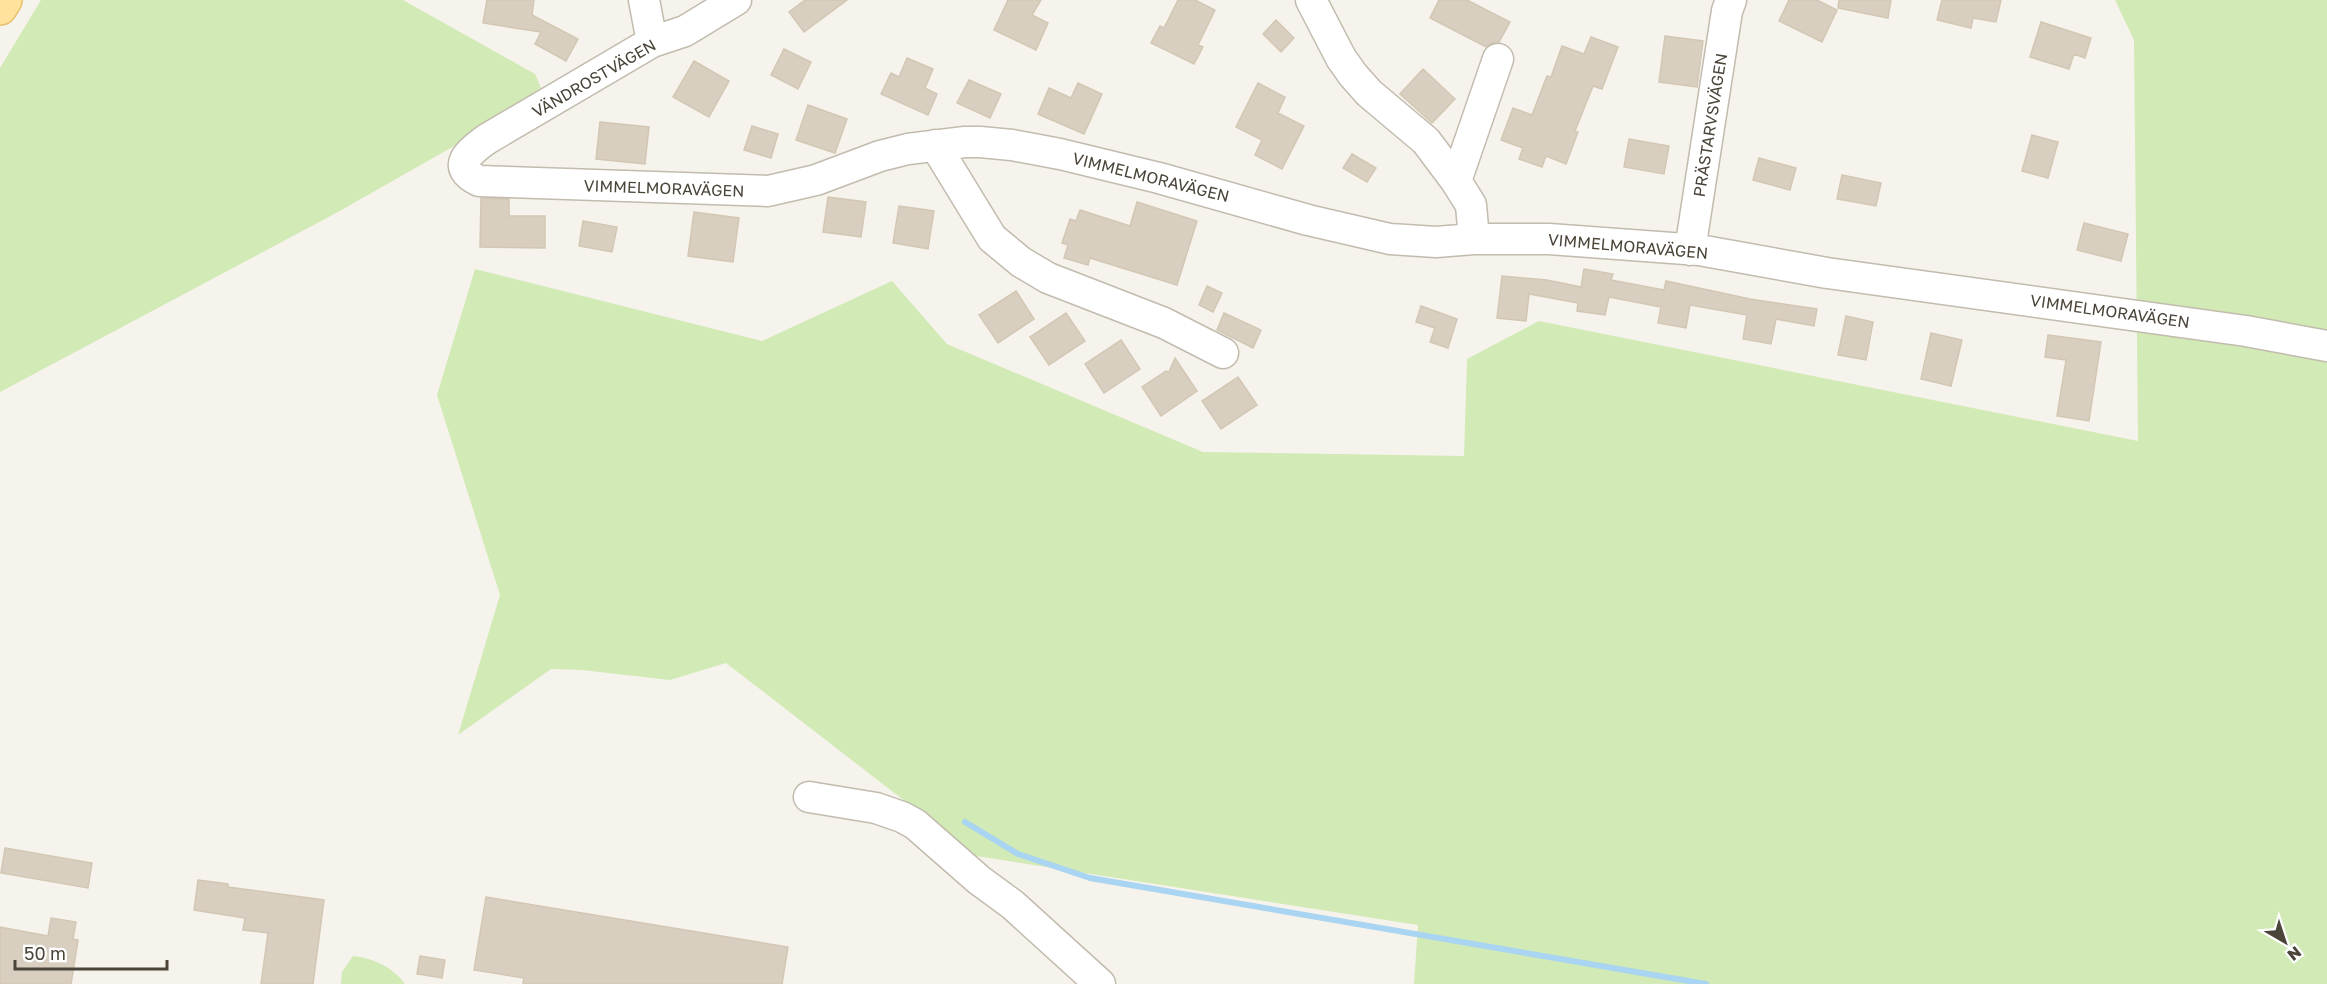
<svg xmlns="http://www.w3.org/2000/svg" width="2327" height="984" viewBox="0 0 2327 984" font-family="'Golos Text',sans-serif">
	<style>
		.green { fill: #d2eab5 }
		.lines { fill: none; stroke-linecap: round; stroke-linejoin: round }
		.stream { stroke: #a9d4f2; stroke-width: 6 }
		.building { fill: #d8cfc1; stroke: #d3c7b4; stroke-width: 1.5 }
		.minor-casing { stroke: #c2bbae; stroke-width: 33 }
		.major-casing { stroke: #e6c16a; stroke-width: 36 }
		.minor { stroke: #fff; stroke-width: 30 }
		.major { stroke: #ffe39c; stroke-width: 33 }
		.labels { text-anchor: middle; dominant-baseline: central; stroke-width: 4.5; stroke-linejoin: round; paint-order: stroke }
		.street-label { font-size: 16px; fill: #4b4439; stroke: #fff }
	</style>
	<rect width="100%" height="100%" fill="#f6f3ec"/>
	<path class="green" d="M41 0H403L535 74 544 95 338 212 0 392V68Z
		M2115 0H2327V984H1414L1418 925 976 856 726 663 670 680 582 670 551 669 458 735 500 595 437 395 475 269 762 341 892 281 947 344 1203 452 1464 456 1467 359 1539 321 2138 441 2134 40Z
		M353 956C373 958 393 967 405 984H341L342 972Z"/>
	<g class="lines">
		<path class="stream" d="M965 822 1018 854 1090 878 1706 984"/>
	</g>
	<path class="building" d="M487 0H534L532 15 578 39 566 61 535 44 541 32 483 23Z
		M805 0H847L804 32 789 12Z
		M1008 0H1041L1032 15 1048 23 1036 50 994 30Z
		M1178 0H1195L1215 10 1198 45 1203 47 1194 64 1151 43 1160 26 1164 28Z
		M1439 0H1467L1510 22 1499 42H1494L1486 47 1430 18Z
		M1789 0H1817L1837 10 1822 42 1779 21Z
		M1839 0H1891L1888 18 1838 8Z
		M1942 0H2001L1996 22 1973 18 1971 28 1937 20Z
		M1276 20 1294 38 1281 52 1263 34Z
		M2041 22 2091 38 2085 58 2074 54 2069 69 2030 57Z
		M1665 36 1703 41 1697 87 1659 82Z
		M1591 37 1618 47 1602 89 1593 86 1575 131 1578 132 1566 164 1546 156 1542 167 1519 159 1523 148 1501 140 1513 108 1532 115 1547 76 1551 77 1562 46 1584 54Z
		M784 49 811 62 798 89 771 75Z
		M907 58 933 69 925 88 937 94 928 115 881 94 891 73 899 77Z
		M694 61 729 81 709 117 673 97Z
		M1423 69 1455 99 1432 123 1400 94Z
		M969 80 1001 94 990 118 957 103Z
		M1078 83 1102 94 1084 134 1038 114 1049 88 1071 98Z
		M1258 83 1285 97 1278 113 1304 126 1282 169 1255 155 1262 140 1236 127Z
		M808 105 847 119 835 153 796 140Z
		M600 122 649 127 645 164 596 159Z
		M752 126 778 134 771 158 744 150Z
		M2032 135 2058 142 2048 178 2022 171Z
		M1629 139 1669 146 1664 174 1624 167Z
		M1352 154 1376 168 1367 182 1343 168Z
		M1759 158 1796 168 1790 190 1753 180Z
		M1842 175 1881 183 1876 206 1837 199Z
		M828 197 866 202 861 237 823 232Z
		M481 198 509 199V216H545V248L480 247Z
		M1137 202 1197 221 1177 285 1090 258 1088 265 1064 258 1068 245 1062 243 1070 219 1076 221 1080 210 1130 226Z
		M899 206 934 211 928 249 893 243Z
		M694 212 739 218 733 262 688 256Z
		M583 221 617 227 612 252 579 246Z
		M2084 223 2128 234 2121 261 2077 250Z
		M1584 269 1613 274 1611 280 1664 290 1666 281 1750 299 1817 309 1814 326 1776 319 1771 344 1743 339 1747 315 1690 305 1686 328 1658 323 1661 307 1609 297 1605 315 1577 311 1578 303 1529 294 1526 321 1497 318 1502 276 1547 280 1581 287Z
		M1207 286 1222 293 1213 312 1199 305Z
		M1016 291 1034 319 998 343 979 315Z
		M1421 306 1457 319 1448 348 1430 342 1435 328 1416 322Z
		M1066 313 1085 341 1049 365 1030 337Z
		M1224 313 1261 330 1253 348 1217 330Z
		M1846 316 1873 322 1866 360 1838 355Z
		M1931 333 1962 340 1951 386 1921 379Z
		M2048 335 2101 342 2089 421 2057 416 2066 360 2045 357Z
		M1121 340 1140 369 1104 393 1085 364Z
		M1175 358 1197 391 1161 416 1142 387 1166 371 1169 372Z
		M1238 377 1257 405 1221 429 1202 401Z
		M5 848 92 863 88 888 1 873Z
		M198 880 228 884V887L324 900 313 984H261L268 933 243 930 245 918 194 910Z
		M486 897 788 947 782 984H523L524 978 474 970Z
		M51 918 76 922 73 939 78 940 71 984H0V927L48 936Z
		M420 956 445 960 442 978 417 974Z"/>
	<g class="lines">
		<defs>
			<path id="minor" d="M644 0 652 42
				M736 0 685 31 652 42 487 139C470 151 449 167 479 181L768 191 816 180 880 156 908 149 965 142H980L1012 145 1060 154 1159 178 1308 220 1390 239 1436 242 1474 239H1549L1699 250 1827 273 2246 331 2327 346
				M1311 0 1341 58 1353 75 1369 93 1426 141 1456 181 1471 205 1474 239
				M935 145 992 238 1021 262 1048 278 1164 323 1223 353
				M1456 181 1498 59
				M1690 250 1727 11 1731 0
				M809 797 876 808 902 817 915 824 979 880 1013 905 1100 984"/>
			<path id="major" d="M0 8 5 0"/>
		</defs>
		<use href="#minor" class="minor-casing"/>
		<use href="#major" class="major-casing"/>
		<use href="#minor" class="minor"/>
		<use href="#major" class="major"/>
	</g>
	<g class="labels">
		<g class="street-label">
			<text transform="translate(594 78) rotate(-30)">VÄNDROSTVÄGEN</text>
			<text transform="translate(1710 125) rotate(-81)">PRÄSTARVSVÄGEN</text>
			<text transform="translate(1151 177) rotate(14)">VIMMELMORAVÄGEN</text>
			<text transform="translate(664 188) rotate(2)">VIMMELMORAVÄGEN</text>
			<text transform="translate(1628 246) rotate(5)">VIMMELMORAVÄGEN</text>
			<text transform="translate(2110 311) rotate(8)">VIMMELMORAVÄGEN</text>
		</g>
	</g>
	<g transform="translate(2285 942) rotate(141)" stroke="#ffffff" stroke-width="4.5" paint-order="stroke">
	<path d="M0-4.5L10 22L0 15L-10 22Z" fill="#4b4439"/>
	<text y="-9" font-size="16" font-weight="bold" text-anchor="middle" fill="#4b4439">N</text>
	</g>
	<path d="M15 960v9h152v-9" fill="none" stroke="#4b4439" stroke-width="3"/>
	<text x="24" y="960" font-size="18" fill="#4b4439" stroke="#ffffff" stroke-width="4.5" paint-order="stroke">50 m</text>
</svg>
